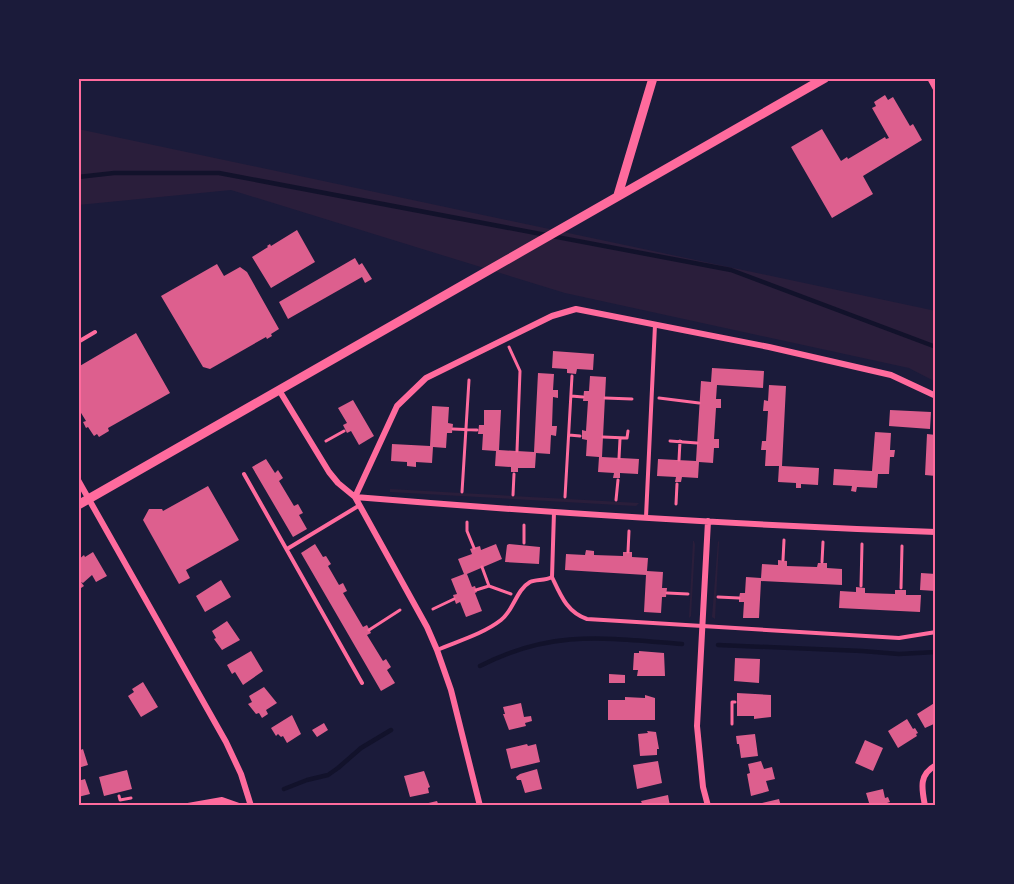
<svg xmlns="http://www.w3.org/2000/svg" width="1014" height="884" viewBox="0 0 1014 884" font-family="Rubik,sans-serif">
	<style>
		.green { fill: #2a1e3b }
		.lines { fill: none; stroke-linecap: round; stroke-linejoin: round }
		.stream { stroke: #12122b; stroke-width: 4.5 }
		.building { fill: #dd5f8e }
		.path { stroke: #ff6b9d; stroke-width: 3 }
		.service { stroke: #ff6b9d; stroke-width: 4 }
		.minor { stroke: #ff6b9d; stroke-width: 6 }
		.tertiary { stroke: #ff6b9d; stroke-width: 9 }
		.neatline { fill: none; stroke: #ff6b9d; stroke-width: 2 }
	</style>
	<rect width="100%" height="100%" fill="#1b1b3a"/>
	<path class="green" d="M78 129 936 311V382L909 368 565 293 231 190 78 205Z
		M390 489 639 503 636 506 390 492Z
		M693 541H694L695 545 691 616 689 618Z
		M718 541 719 542 715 619 712 617Z"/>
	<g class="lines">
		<path class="stream" d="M78 177 114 173H219L731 270 936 347
			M718 645 862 651 899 654 936 652
			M480 666C552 629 605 638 682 644
			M284 789 307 780 328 775 338 768 361 748 391 730"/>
	</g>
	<path class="building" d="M885 95 888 100 893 97 910 126 913 124 922 140 863 176 873 194 832 218 791 147 822 129 841 161 847 157 848 159 885 137 886 139 889 138 872 108 876 106 874 102Z
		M297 230 315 262 271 288 252 257 268 247 267 246 270 244 271 246Z
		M355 258 359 265 362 263 372 279 365 283 362 277 288 319 279 302Z
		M217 264 224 276 240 267 247 272 279 329 271 334 272 336 267 339 266 337 210 369 203 367 161 296Z
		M136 333 170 393 108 428 109 431 99 437 97 434 94 436 88 427 86 428 83 422 86 421 78 408V367Z
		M553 351 594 354 593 370 577 369 576 374 567 373V369L552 368Z
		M712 368 764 371 763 388 717 385 716 399H721V408H716L714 439H719V448H714L713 463 699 462 698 478 682 477 681 482H675L676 477 657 476 658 459 696 461 701 381 711 382Z
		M538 373 554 374 553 390H558V398L553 397 552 426H557L556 436 551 435 550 454 536 453 535 468H518V472H511V467L495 466 496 451 482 450 483 434H478L479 425H484V410H501L499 450 534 452Z
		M590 376 606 377 602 457 639 459 638 474 620 473V478H613L614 473 598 472 599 457 586 456 587 440 582 439V430L586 431 588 401H583L584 391H589Z
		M769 385 786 386 782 466 819 468 818 485 801 484V488H796V483L778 482 779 466H765L766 450H761L762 441H766L768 411H763L764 400 768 401Z
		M353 400 374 436 359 445 351 431 347 433 343 425 347 423 338 408Z
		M432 406 449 407 448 423 453 424 452 433H447L446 448 433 447 432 463 416 462V467L407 466V462L391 461 392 444 430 446Z
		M890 410 931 412 930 429 889 426Z
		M875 432 891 433 890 450H895L894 457H890L889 474H878L877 488 857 487 856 492 851 491 852 486 833 485 834 469 872 471Z
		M927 434 936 435V476L925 475Z
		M266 459 275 473 278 470 283 478 279 481 294 506 298 504 303 513 299 515 307 529 293 537 252 467Z
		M208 486 239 540 186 570 190 578 179 584 143 520 149 509H162L163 511Z
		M315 544 323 557 326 556 331 564 328 566 339 585 343 583 347 591 343 593 363 627 367 625 371 633 367 635 383 661 386 659 391 667 387 670 395 683 381 691 301 553Z
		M496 544 502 559 467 574 472 587 475 586 477 592 475 593 482 611 466 617 460 602 456 604 453 595 457 594 451 579 464 574 458 559 472 554 470 549 480 546 481 550Z
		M509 544 540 547 539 564 505 562 507 545Z
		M586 550 594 551V555L623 556V552H632V557L648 558 647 571 663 572 662 588H667L666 597H662L661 613 644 612 646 575 565 570 566 554 585 555Z
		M93 552 107 576 96 582 92 575 83 583 81 582 84 586 78 590V560L84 555 85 557Z
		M778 560 787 561V566L817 567 818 563H827V568L842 569V585L761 581 759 618H743L744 602H739V598L740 593H745L746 577 761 578 762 564 778 565Z
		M921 573 936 574V591L920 590Z
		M221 580 231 597 205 612 196 596Z
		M856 587 865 588V593L895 594V590H906V595H921L920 612 839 608 840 591 856 592Z
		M227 621 240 640 222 650 214 639 216 638 212 631Z
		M251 651 263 671 243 685 235 672 232 674 227 665Z
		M639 651 664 653 665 676H637L638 670H633L634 653H639Z
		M735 658 760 659 759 683 734 681Z
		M609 674 625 675V683H609Z
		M143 682 158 707 141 717 128 696 134 692 132 689Z
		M264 687 277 703 266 710 268 714 262 718 259 713 256 714 248 704 252 702 249 696Z
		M737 693 771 695V717L754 719V716H737Z
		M645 695 655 698V720H608V700H625V697L645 698Z
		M936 702V723L925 728 917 714Z
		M521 703 524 717 531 716 532 721 525 723 526 726 509 730 503 714H505L503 707Z
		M292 715 301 734 287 743 283 736 281 737 278 734 276 736 271 728Z
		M907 719 913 729 915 728 918 733 916 734 917 736 898 748 888 731Z
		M324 723 328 730 317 737 312 730Z
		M647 731 656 732 659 749H657V755L640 756 638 734 648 733Z
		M755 734 758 756 741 758 739 744H737L736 736Z
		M865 740 883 748 873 771 855 763Z
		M527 744 528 746 536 744 540 762 511 769 506 749Z
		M83 749 88 765 78 768V751Z
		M658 761 662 783 637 789 633 765Z
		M761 761 764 769 772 767 775 779 766 781 769 791 751 796 747 774 750 773 748 764Z
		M537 769 542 789 525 793 521 780H517L516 777 520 774Z
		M127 770 132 789 104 796 99 777Z
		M424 771 430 787 428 788 429 793 410 797 404 776Z
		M85 779 90 794 78 797V781Z
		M883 789 885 798 888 797 890 802 887 803 888 806H870L866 793Z
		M668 795 670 806H643L641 801Z
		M779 799 781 806H754V805Z
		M437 801 439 806H420V805Z"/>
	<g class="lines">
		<path class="path" d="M509 347 520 371 517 451
			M571 396 583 397
			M605 398 632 399
			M659 398 699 403
			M453 429 477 430
			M569 435 580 436
			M603 437 627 438 628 431
			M326 441 344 431
			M670 441 697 443
			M619 458 620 439
			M679 460 680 441
			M462 492 469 380
			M513 495 514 474
			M565 497 572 376
			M616 500 618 480
			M676 504 677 484
			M467 522V531L474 548
			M524 543V525
			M628 552 629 531
			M783 560 784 540
			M822 562 823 542
			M482 567 489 586
			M861 586 862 544
			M901 588 902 546
			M476 590 489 586 511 594
			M667 593 688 594
			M718 597 739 598
			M433 609 454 599
			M369 630 400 610
			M732 724V702H735
			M119 796 120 800 131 798
			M78 803 79 806"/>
		<path class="service" d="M78 342 95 332
			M244 474 362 683
			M646 517 655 325
			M287 549 360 505
			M552 577C561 596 567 612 587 619L899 638 936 632
			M437 650C458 641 483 634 501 620 514 610 516 590 530 582 536 579 545 581 552 577L554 512"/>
		<path class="minor" d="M930 78 936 89
			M279 390 329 472 338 483 355 497 427 627 437 650 451 690 480 806
			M936 396 891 375 769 347 576 309 552 316 426 378 397 406 355 497C549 513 742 525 936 532
			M78 480 226 742 241 774 251 806
			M708 521 697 726 703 787 708 806
			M188 806 222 800 239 806
			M925 806C922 789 918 775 936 765"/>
		<path class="tertiary" d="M618 195 653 78
			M78 505 825 78"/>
	</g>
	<rect width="1014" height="884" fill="none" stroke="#1b1b3a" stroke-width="159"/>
	<rect x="80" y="80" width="854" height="724" class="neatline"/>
</svg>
